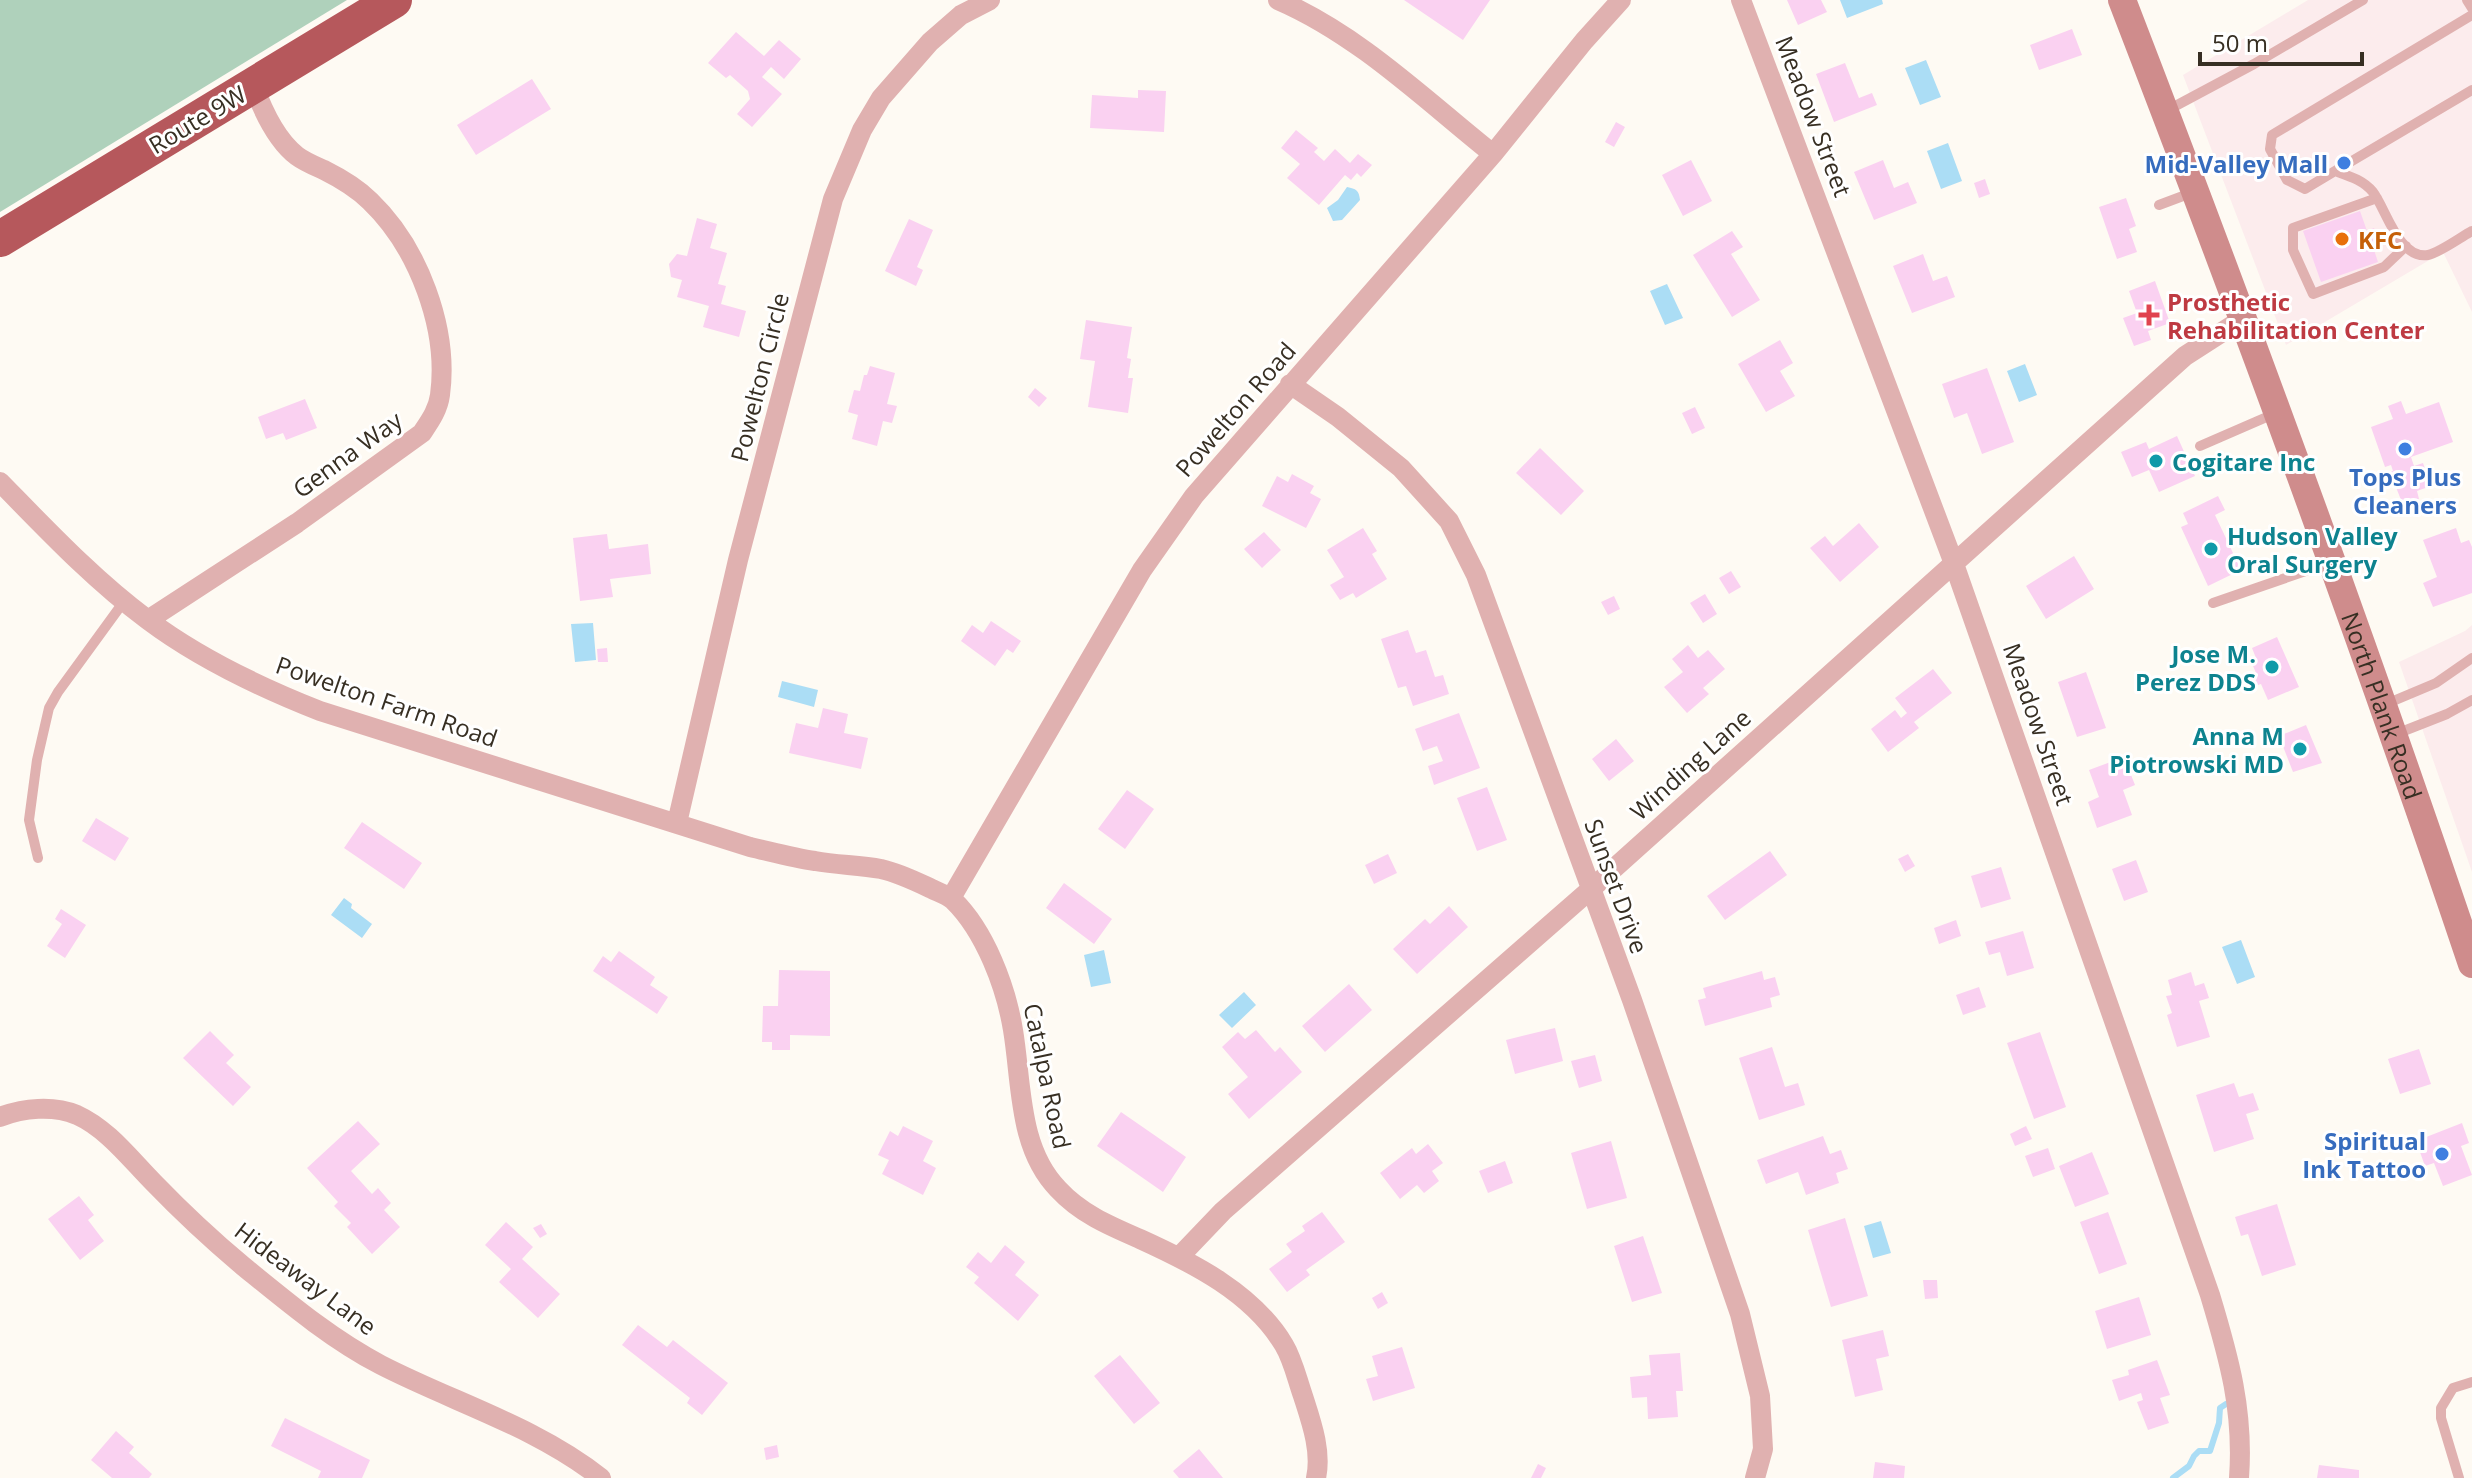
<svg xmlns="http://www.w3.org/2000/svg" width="2472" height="1478" viewBox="0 0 2472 1478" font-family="'Open Sans',sans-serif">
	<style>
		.commercial { fill: #fceced }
		.green { fill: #afd1bb }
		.water { fill: #abddf5 }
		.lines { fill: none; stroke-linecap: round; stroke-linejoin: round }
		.stream { stroke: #abddf5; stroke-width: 6 }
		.building { fill: #fad1f1 }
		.lane { stroke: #e0b1b0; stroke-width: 10 }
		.street { stroke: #e0b1b0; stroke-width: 20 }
		.secondary { stroke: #cf8c8c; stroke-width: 28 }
		.highway { stroke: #b6585c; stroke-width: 36 }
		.shop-dot { fill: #3f7fe0; stroke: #fff; stroke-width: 3 }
		.food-dot { fill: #e8710a; stroke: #fff; stroke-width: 3 }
		.health-dot { fill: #e0444e; stroke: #fff; stroke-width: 3 }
		.culture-dot { fill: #0f9aa8; stroke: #fff; stroke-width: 3 }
		.labels { text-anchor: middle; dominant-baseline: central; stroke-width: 6; stroke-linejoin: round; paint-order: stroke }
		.street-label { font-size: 24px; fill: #372f23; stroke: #fff }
		.shop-label { font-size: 24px; font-weight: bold; fill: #366cbe; stroke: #fff; text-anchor: end }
		.food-label { font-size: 24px; font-weight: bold; fill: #c56008; stroke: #fff; text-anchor: start }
		.health-label { font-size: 24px; font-weight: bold; fill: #be3a42; stroke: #fff; text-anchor: start }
		.culture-label { font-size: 24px; font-weight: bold; fill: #0d838f; stroke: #fff; text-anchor: start }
	</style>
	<rect width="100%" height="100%" fill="#fefaf3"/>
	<path class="commercial" d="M2308 0H2472V312L2443 252 2286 345 2183 75Z
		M2472 625V872L2399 662 2465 631Z"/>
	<path class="green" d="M0 0H347L0 212Z"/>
	<path class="water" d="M1840 0H1882L1883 4 1847 18Z
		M1926 60 1941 97 1920 105 1905 68Z
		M1948 143 1962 181 1941 189 1927 151Z
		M1347 187C1356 189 1359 190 1360 200L1342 220 1333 221 1327 208 1338 200Z
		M1667 284 1683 318 1665 325 1650 291Z
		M2025 364 2037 395 2019 402 2007 371Z
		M593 623 596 660 575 662 571 624Z
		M782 681 818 690 814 707 778 697Z
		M344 898 352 904 351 908 372 924 362 938 331 915Z
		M2241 940 2255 977 2237 984 2222 947Z
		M1104 950 1111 983 1091 987 1084 955Z
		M1244 992 1256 1005 1232 1028 1219 1015Z
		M1881 1221 1891 1253 1873 1258 1864 1226Z"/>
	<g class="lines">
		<path class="stream" d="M2173 1478 2189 1466 2194 1456 2199 1451H2210L2219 1423 2220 1408 2226 1404"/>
	</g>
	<path class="building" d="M1404 0H1490L1463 40Z
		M1787 0H1821L1827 12 1798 25Z
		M2072 29 2082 55 2039 70 2030 45Z
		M736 32 764 56 779 40 801 59 784 79 771 67 762 77 782 94 752 127 737 114 750 99 748 91 730 75 726 78 708 63Z
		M1845 63 1859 98 1872 93 1877 105 1834 122 1816 74Z
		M532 79 551 109 476 155 457 125Z
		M1138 90 1166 91 1164 132 1090 128 1092 95 1138 98Z
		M1616 122 1625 127 1614 147 1605 142Z
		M1296 130 1318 148 1314 152 1324 161 1335 149 1350 163 1358 154 1372 165 1361 177 1357 173 1351 180 1345 175 1319 205 1287 178 1300 164 1281 148Z
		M1691 160 1712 201 1683 216 1662 175Z
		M1883 160 1894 188 1908 182 1917 203 1874 220 1854 172Z
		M1985 179 1990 194 1979 198 1974 183Z
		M2126 198 2136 226 2129 229 2137 252 2117 259 2099 207Z
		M2360 211 2367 231 2374 228 2381 247 2374 250 2378 262 2321 282 2303 231Z
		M697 218 717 224 710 248 727 253 718 284 726 286 721 304 746 311 739 337 703 327 709 306 677 297 682 280 671 277 669 264 677 254 687 256Z
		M909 219 933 230 917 267 923 270 916 286 885 271Z
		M1732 231 1743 247 1731 254 1760 300 1732 317 1693 255Z
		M1923 254 1933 281 1947 276 1955 297 1912 313 1893 266Z
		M2155 281 2170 323 2148 331 2151 340 2134 346 2123 318 2137 313 2129 291Z
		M1086 320 1132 327 1127 358 1131 359 1128 378H1133L1128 413 1088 407 1095 361 1080 359Z
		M1780 340 1793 363 1780 371 1795 396 1766 412 1738 364Z
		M870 366 895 373 887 404 897 406 892 423 883 421 877 446 852 439 858 415 848 412 854 390 860 391 864 375H867Z
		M1987 368 2014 442 1982 454 1967 413 1954 418 1942 384Z
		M1035 388 1047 398 1039 407 1028 397Z
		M305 399 317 428 286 440 283 433 266 439 258 417Z
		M2401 401 2406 414 2439 402 2453 442 2411 457 2414 466 2423 463 2431 486 2417 491 2419 499 2403 505 2390 472 2393 471 2391 465 2385 467 2371 427 2393 419 2388 406Z
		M1695 407 1705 428 1692 434 1682 413Z
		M2177 436 2195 476 2159 492 2149 470 2132 477 2121 452 2146 442 2149 449Z
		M1540 448 1584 491 1561 515 1516 473Z
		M1292 474 1314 486 1310 493 1321 499 1306 528 1262 506 1277 476 1288 482Z
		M2218 496 2225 510 2215 515 2241 570 2208 586 2181 527 2188 524 2183 513Z
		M1859 523 1879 547 1840 582 1810 548 1825 536 1833 546Z
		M1363 528 1377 551 1372 554 1387 579 1356 598 1353 593 1340 600 1330 585 1344 577 1327 550Z
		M2456 528 2461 543 2469 540 2472 547V593L2433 607 2423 583 2437 577 2423 540Z
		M1264 532 1281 550 1262 568 1244 549Z
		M607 534 609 549 648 544 651 574 610 579 613 597 580 601 573 538Z
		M2074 556 2094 589 2046 619 2026 586Z
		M1731 571 1741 587 1729 594 1719 578Z
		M1705 594 1717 614 1703 623 1690 603Z
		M1614 596 1620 609 1608 615 1601 602Z
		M991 621 1021 641 1013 653 1007 649 995 666 961 641 972 625 983 633Z
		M1408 630 1416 653 1426 650 1435 677 1443 675 1449 694 1413 706 1406 686 1398 688 1381 639Z
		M2277 637 2299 687 2268 700 2261 684 2252 687 2248 676 2256 673 2251 661 2256 658 2252 648Z
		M1688 645 1698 658 1708 650 1725 669 1703 688 1709 694 1687 713 1664 687 1683 672 1672 659Z
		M607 648 608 662H598L597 649Z
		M1933 669 1952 693 1914 722 1919 728 1888 752 1871 729 1895 710 1901 718 1907 713 1895 698Z
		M2086 672 2106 728 2077 737 2058 682Z
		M823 708 848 714 844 733 868 738 861 769 789 753 796 723 818 728Z
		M1459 713 1480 768 1434 785 1428 766 1443 761 1437 746 1423 751 1415 729Z
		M2306 725 2322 763 2293 772 2279 736Z
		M1616 739 1634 761 1609 781 1592 759Z
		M2124 757 2135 785 2123 790 2132 815 2097 828 2088 802 2099 797 2089 770Z
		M1487 787 1507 840 1477 851 1457 798Z
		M1127 790 1154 809 1125 849 1098 829Z
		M96 818 129 838 115 861 82 841Z
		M362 822 422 863 404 889 344 848Z
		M1770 851 1787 875 1725 920 1707 896Z
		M1388 854 1397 873 1374 884 1365 865Z
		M1908 854 1915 866 1905 872 1898 859Z
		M2136 860 2148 892 2124 901 2112 869Z
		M2001 867 2011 899 1981 908 1971 876Z
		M1064 883 1112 919 1094 944 1046 908Z
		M1449 906 1468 927 1417 974 1393 949 1425 919 1430 924Z
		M61 909 86 925 65 958 47 946 62 924 55 919Z
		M1956 920 1961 936 1939 944 1934 928Z
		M2023 931 2034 968 2007 976 2000 952 1989 955 1985 942Z
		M619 951 655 977 650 985 668 997 657 1014 593 971 603 956 611 962Z
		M779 970 830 971V1036L790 1035V1050H772V1042H762L763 1006H778Z
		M1762 971 1764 980 1775 977 1780 995 1770 998 1772 1007 1705 1026 1698 1000 1706 998 1703 988Z
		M2191 972 2195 986 2204 983 2209 998 2199 1001 2210 1037 2177 1047 2167 1015 2172 1013 2166 996 2172 995 2168 980Z
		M1349 984 1372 1010 1325 1052 1302 1026Z
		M1979 987 1986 1007 1963 1015 1956 995Z
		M1555 1028 1563 1061 1515 1074 1506 1040Z
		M1256 1030 1275 1052 1280 1047 1302 1072 1249 1119 1228 1094 1248 1077 1222 1047 1238 1032 1245 1039Z
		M210 1031 234 1055 226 1063 251 1087 233 1106 183 1058Z
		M2040 1032 2066 1107 2034 1119 2007 1043Z
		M1772 1047 1785 1087 1798 1083 1805 1105 1759 1120 1739 1058Z
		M2419 1049 2431 1084 2400 1094 2388 1059Z
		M1595 1055 1602 1081 1579 1088 1571 1061Z
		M2234 1083 2239 1097 2253 1093 2259 1110 2246 1114 2254 1139 2214 1152 2196 1095Z
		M1121 1112 1186 1157 1163 1192 1097 1146Z
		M358 1121 380 1144 351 1171 372 1194 378 1188 391 1203 384 1210 400 1227 372 1254 347 1227 351 1223 334 1206 338 1202 307 1168Z
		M2462 1123 2469 1143 2461 1146 2472 1175 2443 1186 2434 1163 2425 1166 2416 1141Z
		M903 1126 933 1141 923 1161 936 1168 923 1195 882 1174 889 1160 878 1155 890 1131 898 1136Z
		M2026 1126 2032 1139 2015 1146 2010 1134Z
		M1823 1136 1830 1154 1841 1150 1848 1169 1836 1173 1839 1183 1806 1195 1798 1172 1766 1184 1757 1160Z
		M1611 1141 1627 1198 1587 1209 1571 1153Z
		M1428 1144 1443 1163 1432 1171 1439 1181 1424 1193 1417 1185 1400 1199 1380 1173 1412 1148 1416 1154Z
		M2048 1148 2055 1169 2033 1177 2025 1156Z
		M2092 1152 2109 1194 2075 1207 2059 1166Z
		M1505 1161 1513 1183 1488 1193 1479 1171Z
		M79 1196 94 1215 88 1220 104 1241 80 1260 48 1219Z
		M2277 1204 2296 1265 2262 1276 2248 1234 2241 1236 2235 1217Z
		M1322 1212 1345 1242 1306 1270 1310 1275 1287 1292 1269 1269 1292 1252 1286 1244 1305 1231 1302 1226Z
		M2108 1212 2127 1264 2099 1274 2080 1222Z
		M1845 1218 1868 1296 1831 1307 1808 1230Z
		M506 1222 533 1247 522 1259 560 1294 538 1318 499 1282 511 1269 485 1245Z
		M541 1224 547 1234 540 1238 533 1228Z
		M1643 1236 1662 1293 1632 1302 1614 1246Z
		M1005 1245 1025 1262 1015 1275 1039 1295 1018 1321 974 1283 979 1277 966 1267 978 1252 991 1263Z
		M1923 1280H1937L1938 1298 1925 1299Z
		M1382 1292 1388 1303 1378 1309 1372 1298Z
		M2139 1297 2151 1335 2107 1349 2095 1311Z
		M638 1325 667 1347 673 1340 728 1383 702 1415 687 1403 690 1398 622 1345Z
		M1883 1330 1889 1356 1876 1359 1883 1390 1855 1397 1842 1340Z
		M1402 1347 1415 1388 1373 1401 1366 1379 1378 1376 1372 1356Z
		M1680 1353 1683 1391H1676L1678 1417 1648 1419 1647 1397 1632 1398 1630 1377 1651 1375 1649 1355Z
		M1120 1355 1160 1403 1134 1424 1094 1376Z
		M2157 1360 2170 1395 2160 1398 2169 1423 2148 1430 2137 1402 2143 1400 2141 1393 2119 1401 2112 1380 2129 1375 2128 1370Z
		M285 1418 370 1460 362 1478H318L321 1471 271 1446Z
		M116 1431 134 1447 129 1453 152 1474 149 1478H112L91 1460Z
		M777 1445 779 1457 766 1460 764 1448Z
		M1199 1449 1223 1478H1179L1173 1471Z
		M1875 1462 1905 1466 1904 1478H1873Z
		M1538 1464 1546 1468 1541 1478H1531Z
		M2319 1465 2359 1470V1478H2317Z"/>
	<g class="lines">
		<path class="lane" d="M2467 0 2472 8
			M2472 15 2272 135 2270 149 2287 180 2305 189 2335 171C2349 176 2363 180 2373 192 2386 209 2399 260 2428 255 2439 253 2461 237 2472 231
			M2166 111 2254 64 2363 0
			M2335 171 2472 90
			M2377 198 2293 228V250L2313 294 2384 267 2406 246
			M2159 205 2191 193
			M2200 446 2276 413
			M2213 603 2329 563
			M2386 704 2436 683 2472 658
			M2396 734 2447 714 2472 700
			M38 858 29 820 37 760 49 708 58 692 125 600
			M2459 1478 2441 1418V1408L2453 1388 2472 1382"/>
		<path class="street" d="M1278 0C1359 35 1424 99 1493 154
			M1741 0 1953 561 2210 1295C2229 1358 2244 1411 2239 1478
			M1290 384 1338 417 1401 468 1449 521 1476 575 1632 1000 1740 1314 1760 1396 1763 1449 1755 1478
			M0 482C47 530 94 580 148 620 200 659 259 687 320 711L750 847C772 852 793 858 815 861 837 865 859 865 881 869 899 873 915 881 932 889 938 892 947 895 953 900 985 931 1006 987 1013 1030 1022 1084 1018 1148 1058 1189 1081 1214 1110 1226 1140 1239 1193 1263 1253 1293 1284 1345 1293 1360 1297 1379 1303 1396 1311 1421 1322 1451 1316 1478
			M148 620 297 523 422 433C430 421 438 410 440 395 449 328 418 247 370 201 357 188 340 178 324 170 315 166 305 162 297 156 276 140 262 109 253 84
			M677 823 738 560 833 199 862 130 881 98 930 42 961 15 990 0
			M951 898 1142 570 1194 496 1493 154 1584 41 1621 0
			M0 1117C23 1108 53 1105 77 1115 108 1129 131 1160 154 1183 182 1212 212 1240 243 1266 286 1301 331 1339 381 1365 455 1403 535 1426 601 1478
			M1179 1257 1223 1211 1591 889 2185 356 2244 318"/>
		<path class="secondary" id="s1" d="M2122 0C2245 319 2363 640 2472 964"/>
		<path class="highway" d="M0 239 394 0"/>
	</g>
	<g class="shop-dot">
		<circle cx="2344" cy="163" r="8"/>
		<circle cx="2405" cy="449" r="8"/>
		<circle cx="2442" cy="1154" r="8"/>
	</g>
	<circle class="food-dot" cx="2342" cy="239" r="8"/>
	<path class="health-dot" d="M2145 303h8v8h8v8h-8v8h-8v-8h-8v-8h8z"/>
	<g class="culture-dot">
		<circle cx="2156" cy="461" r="8"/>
		<circle cx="2211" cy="549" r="8"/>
		<circle cx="2272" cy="667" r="8"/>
		<circle cx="2300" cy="749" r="8"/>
	</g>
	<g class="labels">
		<g class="street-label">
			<text transform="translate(1814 116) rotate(69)">Meadow Street</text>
			<text transform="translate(197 119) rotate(-31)">Route 9W</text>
			<text transform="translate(759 377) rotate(-76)">Powelton Circle</text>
			<text transform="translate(1235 409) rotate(-49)">Powelton Road</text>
			<text transform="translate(347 454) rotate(-36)">Genna Way</text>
			<text transform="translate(387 701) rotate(19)">Powelton Farm Road</text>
			<text stroke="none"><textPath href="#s1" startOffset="752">North Plank Road</textPath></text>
			<text transform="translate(2039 724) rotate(71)">Meadow Street</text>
			<text transform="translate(1690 764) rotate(-42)">Winding Lane</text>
			<text transform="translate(1617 886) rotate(70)">Sunset Drive</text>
			<text transform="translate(1048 1076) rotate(78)">Catalpa Road</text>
			<text transform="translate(306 1278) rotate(37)">Hideaway Lane</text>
		</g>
		<g class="shop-label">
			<text x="2328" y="163">Mid-Valley Mall</text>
			<text x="2405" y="476" text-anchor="middle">Tops Plus<tspan x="2405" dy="28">Cleaners</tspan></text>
			<text x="2426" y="1140">Spiritual<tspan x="2426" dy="28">Ink Tattoo</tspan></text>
		</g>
		<g class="food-label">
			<text x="2358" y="239">KFC</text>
		</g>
		<g class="health-label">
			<text x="2167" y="301">Prosthetic<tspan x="2167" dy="28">Rehabilitation Center</tspan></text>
		</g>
		<g class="culture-label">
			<text x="2172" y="461">Cogitare Inc</text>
			<text x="2227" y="535">Hudson Valley<tspan x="2227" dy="28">Oral Surgery</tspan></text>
			<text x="2256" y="653" text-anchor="end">Jose M.<tspan x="2256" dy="28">Perez DDS</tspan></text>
			<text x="2284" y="735" text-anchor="end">Anna M<tspan x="2284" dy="28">Piotrowski MD</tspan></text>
		</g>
	</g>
	<path d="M2200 52v12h162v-12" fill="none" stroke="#372f23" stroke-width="4"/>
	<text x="2212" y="52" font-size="24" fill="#372f23" stroke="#ffffff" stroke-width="6" paint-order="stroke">50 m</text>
</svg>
